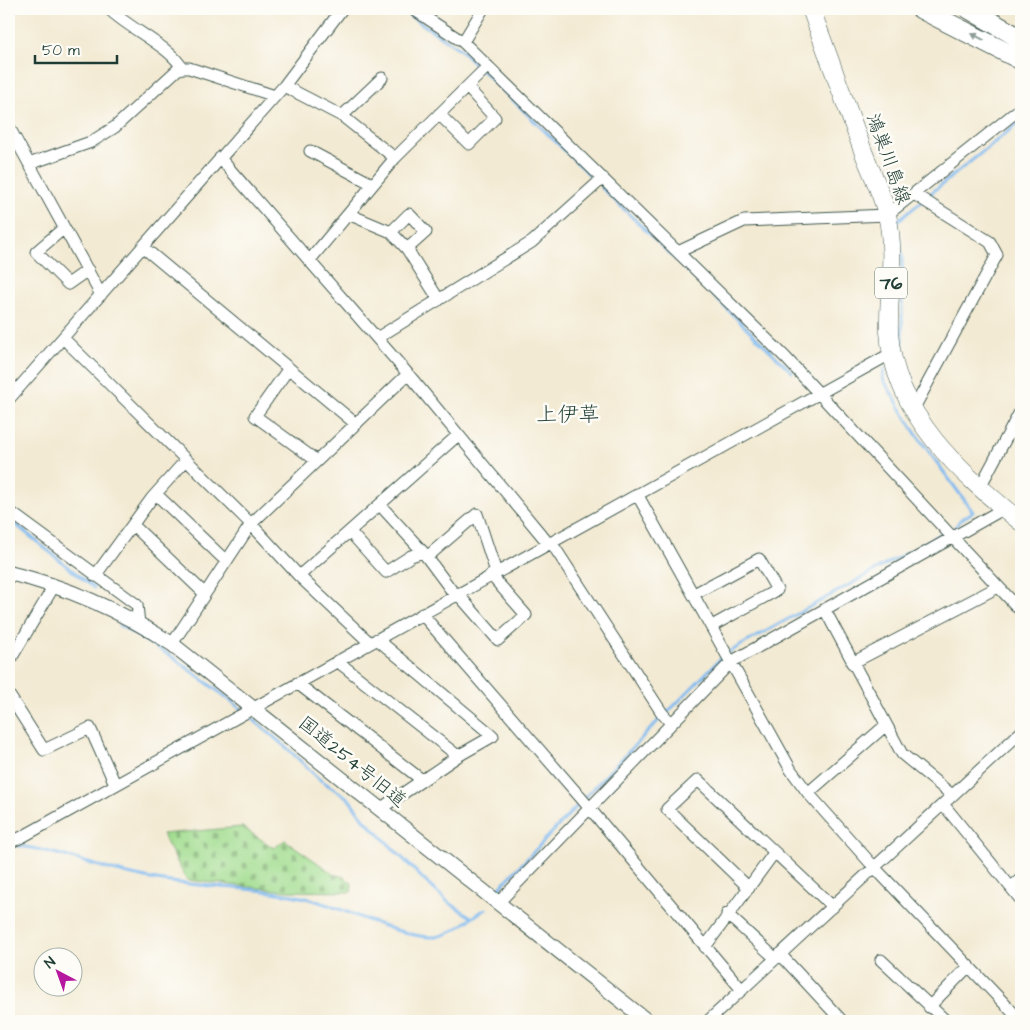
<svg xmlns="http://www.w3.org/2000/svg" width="1030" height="1030" viewBox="0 0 1030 1030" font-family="'Architects Daughter','Klee One',sans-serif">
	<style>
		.cemetery { fill: url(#cemetery-stones); stroke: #608d62 }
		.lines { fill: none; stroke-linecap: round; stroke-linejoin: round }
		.stream { stroke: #7ebaf0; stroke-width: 3 }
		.minor-casing { stroke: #3f574c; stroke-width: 13 }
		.tertiary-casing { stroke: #3f574c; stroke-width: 16 }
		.primary-casing { stroke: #3f574c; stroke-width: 19 }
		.trunk-casing { stroke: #3f574c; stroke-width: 21 }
		.minor { stroke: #fff; stroke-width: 11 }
		.tertiary { stroke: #fff; stroke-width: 14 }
		.primary { stroke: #fff; stroke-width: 18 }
		.trunk { stroke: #fff; stroke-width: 19 }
		.oneway { fill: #8f9e9a }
		.labels { text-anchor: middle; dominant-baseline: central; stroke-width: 5; stroke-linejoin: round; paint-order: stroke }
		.shield { fill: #fdfcf7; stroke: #62766e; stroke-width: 1 }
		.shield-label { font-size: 18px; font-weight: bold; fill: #1f3d34 }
		.street-label { font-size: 19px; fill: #1f3d34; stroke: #fdfcf7 }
		.quarter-label { font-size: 21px; fill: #1f3d34; stroke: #fdfcf7 }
	</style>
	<defs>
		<pattern id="cemetery-stones" width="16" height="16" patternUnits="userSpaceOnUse" patternTransform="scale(1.25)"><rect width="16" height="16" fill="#a2dd90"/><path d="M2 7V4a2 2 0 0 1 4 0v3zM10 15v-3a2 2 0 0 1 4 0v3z" fill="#83b476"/></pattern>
	</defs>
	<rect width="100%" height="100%" fill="#fdfcf7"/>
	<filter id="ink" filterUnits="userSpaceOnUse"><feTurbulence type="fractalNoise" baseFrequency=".02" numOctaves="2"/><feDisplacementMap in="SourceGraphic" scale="10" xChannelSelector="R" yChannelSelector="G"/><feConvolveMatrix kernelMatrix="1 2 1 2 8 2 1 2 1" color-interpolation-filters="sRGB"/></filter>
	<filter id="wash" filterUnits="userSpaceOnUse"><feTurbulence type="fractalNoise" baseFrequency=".0096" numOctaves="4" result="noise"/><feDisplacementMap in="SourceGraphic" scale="20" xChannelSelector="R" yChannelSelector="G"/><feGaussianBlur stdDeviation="1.12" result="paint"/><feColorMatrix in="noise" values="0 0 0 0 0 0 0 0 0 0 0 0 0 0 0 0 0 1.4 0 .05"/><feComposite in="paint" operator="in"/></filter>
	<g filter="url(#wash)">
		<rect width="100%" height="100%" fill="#f3ead3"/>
		<path class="cemetery" d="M242 827 274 848 285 840 335 875 342 876 352 883 351 892 286 891 187 880 162 834Z"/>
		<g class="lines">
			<path class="stream" d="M400 9 461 50 594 179
				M602 188 792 372
				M925 198 1021 121
				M897 224V221L921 202
				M899 238 902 256V347
				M884 369 883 379 916 434 973 512 960 520 954 530 950 531
				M9 519 94 588
				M119 625 174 658 235 704 288 749 319 779 348 798 364 819 426 882 448 902 471 917
				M729 652 944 532
				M667 713 724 655
				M585 797 662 717
				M19 846C60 851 97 868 137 876 192 889 251 885 306 898 343 907 397 937 433 937 453 936 469 918 486 909
				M499 888 581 802"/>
		</g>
	</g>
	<g filter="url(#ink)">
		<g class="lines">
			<defs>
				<path id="minor" d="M109 9C128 28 171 47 182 68H189L275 96
					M413 9 463 42 785 357 1021 611
					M463 42 483 9
					M284 86 342 116 395 158
					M439 114 469 144 495 118 467 87
					M342 116 382 78
					M9 127 101 295
					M310 151 372 184
					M220 158 408 374 548 543
					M29 164 91 142 115 127 177 70 182 68
					M348 214 391 232 407 249 439 300
					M64 228 36 252 68 284 88 270
					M391 232 409 214 426 232 407 249
					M143 247 356 424
					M678 252 744 221 887 215 1021 108
					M309 261 395 158 488 66
					M63 338 251 524 299 576 370 643
					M377 338 532 242 603 178
					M289 368 255 416 317 461
					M9 399 284 86 342 9
					M913 410 997 255 990 242 914 194
					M980 487 1021 410
					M156 494 226 561
					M637 494 791 770 808 793 874 867 1021 1021
					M380 505 423 552 455 595
					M9 511 137 605 139 624
					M133 525 204 593
					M350 532 386 572 411 556 423 552
					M551 542 662 713 671 723
					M427 557 477 514 496 572
					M95 576 152 498 186 460
					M299 576 457 436
					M457 593 498 640 526 615 491 575
					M694 594 759 559 777 590 712 626
					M825 610 902 754 952 795
					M422 614 581 798 742 990
					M377 639 493 736 458 756 380 809
					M172 644 251 524 408 374
					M337 661 458 756
					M9 662 54 586
					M852 663 998 587
					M297 683 422 780
					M9 695 44 750 90 728 115 784
					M808 793 886 725
					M943 804 1021 900
					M9 839 13 841 22 837 892 353
					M1011 887 1021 879
					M749 888 667 809 698 780 833 907
					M498 903 731 662 996 513 1002 507
					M727 914 775 958
					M705 947 774 853
					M780 954 842 1021
					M881 960 946 1021
					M929 1007 968 967
					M708 1021 1021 732"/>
				<path id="tertiary" d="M9 573C68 587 121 611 172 644L647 1021"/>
				<path id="primary" d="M811 9C828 56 846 104 863 151 871 172 882 193 887 215 896 253 888 293 889 332 894 415 961 474 1021 522"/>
				<path id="trunk" d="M921 9 1021 60
					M969 9 1021 39"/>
			</defs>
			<use href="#minor" class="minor-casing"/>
			<use href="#tertiary" class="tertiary-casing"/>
			<use href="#primary" class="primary-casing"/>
			<use href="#trunk" class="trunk-casing"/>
			<use href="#minor" class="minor"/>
			<use href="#tertiary" class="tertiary"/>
			<use href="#primary" class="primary"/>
			<use href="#trunk" class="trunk"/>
		</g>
		<defs><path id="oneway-solid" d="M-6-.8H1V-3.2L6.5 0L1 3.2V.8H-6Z" transform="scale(1.25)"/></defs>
		<use class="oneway" href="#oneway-solid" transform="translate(978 37) rotate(-153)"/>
	</g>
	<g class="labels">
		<rect class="shield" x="875" y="267.5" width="32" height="31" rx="4"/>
		<g class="shield-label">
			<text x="891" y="283">76</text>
		</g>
		<g class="street-label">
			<text transform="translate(888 159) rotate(70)">鴻巣川島線</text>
			<text transform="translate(352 762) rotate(39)">国道254号旧道</text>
		</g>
		<g class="quarter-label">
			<text x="568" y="414">上伊草</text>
		</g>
	</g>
	<rect width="1030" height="1030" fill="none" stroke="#fdfcf7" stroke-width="30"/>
	<g transform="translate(58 972) rotate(319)"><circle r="24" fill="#fdfcf7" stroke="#a4b0a9"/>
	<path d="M0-4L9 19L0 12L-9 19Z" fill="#b5179e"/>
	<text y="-8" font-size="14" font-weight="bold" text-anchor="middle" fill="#1f3d34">N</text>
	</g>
	<path d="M35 55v8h82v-8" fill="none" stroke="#1f3d34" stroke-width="2.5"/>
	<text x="42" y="55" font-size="15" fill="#1f3d34" stroke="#fdfcf7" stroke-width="4" paint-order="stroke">50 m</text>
</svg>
